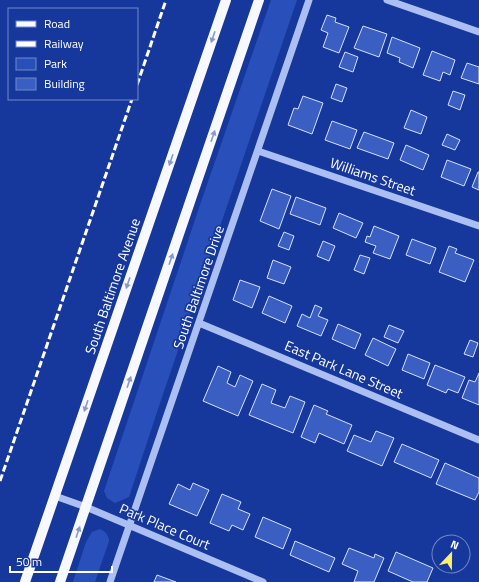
<svg xmlns="http://www.w3.org/2000/svg" width="479" height="582" viewBox="0 0 479 582" font-family="'Titillium Web',sans-serif">
	<style>
		.green { fill: #2950ba }
		.building { fill: #3a5ec1; stroke: #d4dffd }
		.lines { fill: none; stroke-linecap: round; stroke-linejoin: round }
		.minor { stroke: #acbff3; stroke-width: 7 }
		.major { stroke: #f7f9ff; stroke-width: 10 }
		.rail { stroke: #fff; stroke-width: 3; stroke-dasharray: 7 3; stroke-linecap: butt }
		.oneway { fill: #8698ce }
		.labels { text-anchor: middle; dominant-baseline: central; stroke-width: 3.5; stroke-linejoin: round; paint-order: stroke }
		.street-label { font-size: 14px; fill: #fff; stroke: #16389c }
	</style>
	<rect width="100%" height="100%" fill="#16389c"/>
	<path class="green" d="M271 0H297L158 409 129 497 115 503 107 498 104 491 202 199Z
		M100 529C106 532 108 534 109 541L95 582H73L86 542 92 532Z"/>
	<path class="building" d="M327 15 336 18 335 22 349 27 339 53 323 47 328 33 321 30Z
		M363 26 387 34 379 57 354 48Z
		M392 37 420 48 413 68 399 62 400 58 387 53Z
		M432 51 455 60 450 75 443 72 440 81 423 75Z
		M345 52 358 57 353 72 339 67Z
		M467 63 479 67V84L461 78Z
		M336 84 347 88 342 102 331 98Z
		M453 91 465 95 460 110 448 105Z
		M303 96 323 103 312 134 288 125 294 108 298 109Z
		M411 110 427 117 421 134 404 128Z
		M332 121 357 130 350 149 325 140Z
		M364 132 394 143 388 159 357 148Z
		M447 134 460 140 455 150 442 145Z
		M406 145 429 155 423 170 400 160Z
		M447 160 471 169 464 186 441 177Z
		M478 172H479V190L472 187Z
		M272 189 291 196 279 229 260 221Z
		M296 197 326 208 320 225 290 214Z
		M339 213 363 223 356 238 333 228Z
		M374 226 399 236 390 259 373 253 376 246 365 242 367 236 370 237Z
		M284 232 294 236 289 250 278 246Z
		M412 239 436 248 430 264 406 255Z
		M323 241 335 246 329 261 317 256Z
		M449 246 457 249 455 253 474 260 465 282 439 272Z
		M360 255 370 258 364 274 354 270Z
		M273 260 291 267 284 284 267 278Z
		M240 280 260 287 252 308 233 300Z
		M269 296 292 306 285 323 262 313Z
		M315 305 322 308 318 316 328 320 321 336 297 326 302 314 310 318Z
		M338 324 361 334 355 349 332 339Z
		M389 325 404 331 398 343 384 337Z
		M373 338 396 349 388 366 365 355Z
		M470 340 478 343 473 357 464 354Z
		M408 354 430 363 424 379 402 370Z
		M435 365 465 377 458 393 448 389 446 393 427 385Z
		M218 366 231 372 227 383 235 387 240 375 253 381 238 416 203 401Z
		M479 373V405L462 398 469 380 475 382Z
		M262 384 276 390 271 403 285 408 290 396 305 402 293 433 249 415Z
		M314 405 328 411 326 414 352 425 344 444 319 433 315 443 301 437Z
		M376 431 394 438 382 466 347 451 354 435 371 442Z
		M402 444 439 460 431 478 394 462Z
		M445 463 479 478V492L475 500 436 484Z
		M193 483 209 490 197 516 169 504 178 484 190 490Z
		M222 494 241 502 238 509 250 514 243 530 232 525 229 531 210 523Z
		M263 517 291 529 283 549 255 537Z
		M295 541 335 558 329 572 290 555Z
		M349 548 374 558 375 554 384 558 374 582H354L358 571 342 564Z
		M396 552 433 568 427 582H413L388 571Z
		M157 575 176 582H154Z"/>
	<g class="lines">
		<path class="minor" d="M387 0 479 32
			M258 151 479 226
			M199 323 479 440
			M55 496 86 507 263 582
			M110 582 309 0"/>
		<path class="major" d="M25 582 226 0
			M60 582 259 0"/>
		<path class="rail" d="M137 85 166 0
			M0 481 132 99"/>
	</g>
	<defs><path id="oneway-solid" d="M-6-.8H1V-3.2L6.5 0L1 3.2V.8H-6Z"/></defs>
	<g class="oneway">
		<use href="#oneway-solid" transform="translate(213 37) rotate(109)"/>
		<use href="#oneway-solid" transform="translate(213 136) rotate(-71)"/>
		<use href="#oneway-solid" transform="translate(171 160) rotate(109)"/>
		<use href="#oneway-solid" transform="translate(171 259) rotate(-71)"/>
		<use href="#oneway-solid" transform="translate(128 283) rotate(109)"/>
		<use href="#oneway-solid" transform="translate(129 382) rotate(-71)"/>
		<use href="#oneway-solid" transform="translate(86 406) rotate(109)"/>
		<use href="#oneway-solid" transform="translate(78 532) rotate(-71)"/>
	</g>
	<g class="labels">
		<g class="street-label">
			<text transform="translate(373 176) rotate(19)">Williams Street</text>
			<text transform="translate(112 286) rotate(-71)">South Baltimore Avenue</text>
			<text transform="translate(198 287) rotate(-71)">South Baltimore Drive</text>
			<text transform="translate(344 369) rotate(23)">East Park Lane Street</text>
			<text transform="translate(165 526) rotate(23)">Park Place Court</text>
		</g>
	</g>
	<rect x="8" y="8" width="130" height="92" fill="#16389c" stroke="#7388c4"/>
	<rect x="16" y="21" width="20" height="6" fill="#f7f9ff" stroke="#7388c4"/>
	<text x="44" y="28" font-size="12" fill="#ffffff">Road</text>
	<rect x="16" y="41" width="20" height="6" fill="#ffffff" stroke="#7388c4"/>
	<text x="44" y="48" font-size="12" fill="#ffffff">Railway</text>
	<rect x="16" y="58" width="20" height="12" fill="#2950ba" stroke="#7388c4"/>
	<text x="44" y="68" font-size="12" fill="#ffffff">Park</text>
	<rect x="16" y="78" width="20" height="12" fill="#3a5ec1" stroke="#7388c4"/>
	<text x="44" y="88" font-size="12" fill="#ffffff">Building</text>
	<g transform="translate(451 554) rotate(22)"><circle r="19" fill="#16389c" stroke="#7388c4"/>
	<path d="M0-3L7 15L0 10L-7 15Z" fill="#ffef6d"/>
	<text y="-6" font-size="11" font-weight="bold" text-anchor="middle" fill="#ffffff">N</text>
	</g>
	<path d="M10 566v6h102v-6" fill="none" stroke="#ffffff" stroke-width="2"/>
	<text x="16" y="566" font-size="12" fill="#ffffff" stroke="#16389c" stroke-width="3" paint-order="stroke">50 m</text>
</svg>
